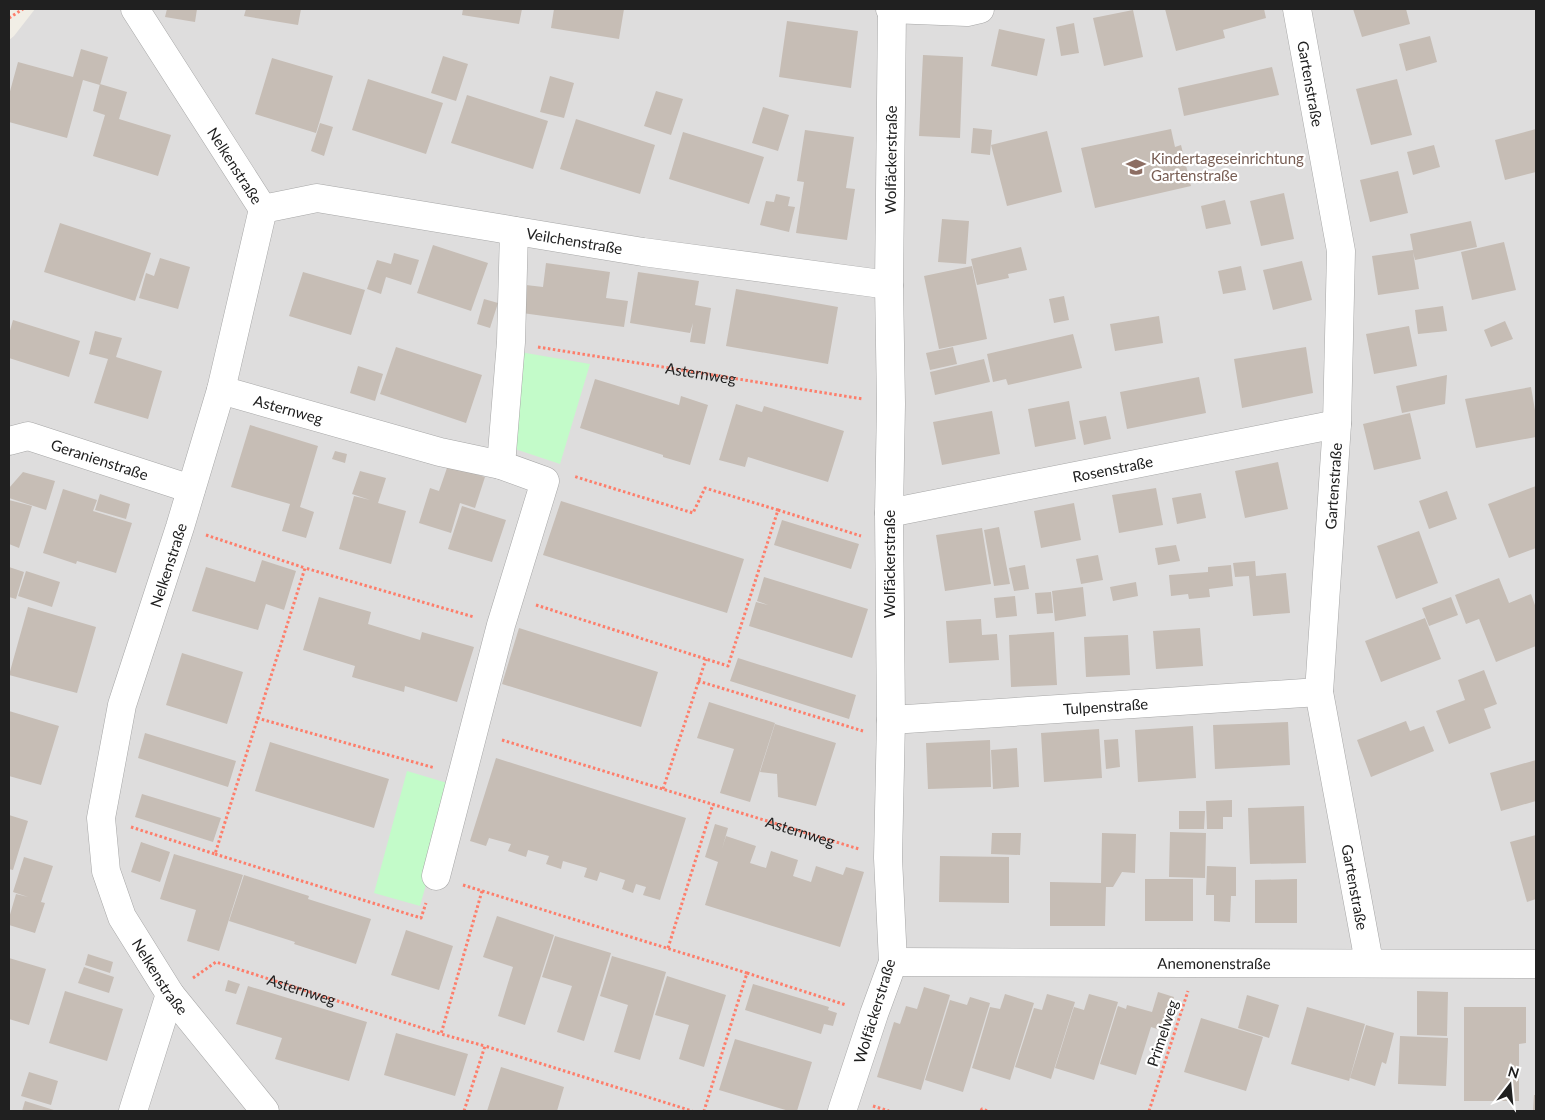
<svg xmlns="http://www.w3.org/2000/svg" width="1545" height="1120" viewBox="0 0 1545 1120" font-family="Lato,sans-serif">
	<style>
		.residential { fill: #dedddd }
		.park { fill: #c3fbc9 }
		.building { fill: #c6bdb5 }
		.lines { fill: none; stroke-linecap: round; stroke-linejoin: round }
		.minor-casing { stroke: #a7a7a7; stroke-width: 29 }
		.path { stroke: #fd7e6b; stroke-width: 3; stroke-dasharray: 2.5 2.5; stroke-linecap: butt }
		.minor { stroke: #fff; stroke-width: 28 }
		.labels { text-anchor: middle; dominant-baseline: central; stroke-width: 4.5; stroke-linejoin: round; paint-order: stroke }
		.street-label { font-size: 15px; fill: #202020; stroke: #fff }
		.education-label { font-size: 15px; fill: #785e54; stroke: #fff; text-anchor: start }
	</style>
	<rect width="100%" height="100%" fill="#f1eee6"/>
	<path class="residential" d="M35 9H1536V1111H9V40L14 36Z"/>
	<path class="park" d="M520 352 590 364 560 464 512 448Z
		M407 771 454 785 420 906 374 893Z"/>
	<path class="building" d="M167 9H197L195 22 165 17Z
		M246 9H301L298 25 244 16Z
		M463 9H522L519 24 462 15Z
		M554 9H624L619 39 551 28Z
		M1165 9H1264L1266 18 1223 30 1225 38 1176 51Z
		M1353 9H1406L1410 24 1362 37Z
		M1133 10 1143 57 1104 66 1093 18Z
		M787 21 858 31 851 88 779 77Z
		M1074 23 1079 53 1061 56 1056 27Z
		M999 29 1045 39 1037 76 991 66Z
		M1430 36 1437 62 1406 71 1399 44Z
		M81 49 108 57 100 85 83 80 67 138 9 122V95L18 62 73 77Z
		M923 55 963 57 960 138 919 136Z
		M443 56 468 64 456 101 431 93Z
		M272 58 333 76 316 133 255 114Z
		M1272 67 1279 95 1184 116 1178 88Z
		M550 76 574 83 564 118 540 112Z
		M368 79 443 103 426 154 352 130Z
		M1397 79 1412 135 1371 145 1356 89Z
		M100 84 127 92 119 119 171 135 158 176 93 156 105 115 93 111Z
		M656 91 683 99 671 135 644 126Z
		M467 95 548 121 533 169 451 143Z
		M763 107 789 115 778 151 752 143Z
		M576 119 655 145 640 194 560 169Z
		M320 123 333 127 324 156 311 151Z
		M973 128 992 130 990 155 971 153Z
		M1171 129 1175 147 1181 145 1191 186 1095 208 1081 148Z
		M1536 129V172L1505 180 1495 140Z
		M805 130 854 137 846 188 855 189 847 240 796 233 804 182 797 181Z
		M1047 131 1062 192 1007 206 991 145Z
		M683 132 764 157 749 204 669 179Z
		M1434 145 1440 167 1413 175 1407 152Z
		M1398 171 1408 213 1370 222 1360 180Z
		M1284 193 1294 239 1261 246 1250 201Z
		M776 194 790 197 788 206 795 207 789 232 760 225 766 201 774 202Z
		M1225 200 1231 224 1206 229 1201 206Z
		M942 219 969 221 966 264 938 262Z
		M1471 221 1477 247 1415 260 1413 252 1419 289 1378 295 1372 256 1413 250 1410 234Z
		M60 223 151 253 135 301 44 272Z
		M1504 242 1516 290 1472 300 1461 252Z
		M433 245 488 263 471 311 417 293Z
		M1021 247 1027 270 1008 274 1009 278 977 285 971 259Z
		M394 253 419 260 411 285 386 277 381 294 367 289 377 260 391 264Z
		M160 258 190 267 178 309 139 298 146 273 154 276Z
		M1302 261 1312 300 1273 310 1263 270Z
		M546 263 610 272 606 298 628 301 624 327 522 313 526 285 543 287Z
		M972 266 987 339 939 349 924 276Z
		M1241 266 1246 290 1223 294 1218 271Z
		M303 272 365 290 351 335 289 316Z
		M638 272 699 281 695 305 711 308 705 344 690 342 693 323 690 333 630 323Z
		M736 289 838 307 828 364 726 346Z
		M1064 296 1069 320 1054 323 1049 299Z
		M484 299 498 303 490 328 477 324Z
		M1443 306 1447 331 1418 334 1415 310Z
		M1159 316 1163 343 1115 351 1110 324Z
		M13 320 80 341 69 377 9 358V334Z
		M1505 321 1513 339 1491 347 1484 330Z
		M1409 326 1417 366 1374 374 1366 334Z
		M95 331 122 338 116 357 162 371 148 419 94 403 108 359 89 354Z
		M1073 334 1082 368 1008 385 1006 379 993 382 987 354Z
		M396 347 482 375 466 423 380 394Z
		M953 347 957 364 930 370 926 353Z
		M1306 347 1313 393 1242 408 1234 359Z
		M984 359 990 382 935 395 930 372Z
		M358 366 383 374 375 401 350 393Z
		M1447 375 1445 404 1402 413 1396 386Z
		M1199 377 1206 413 1127 429 1120 392Z
		M595 379 679 405 681 396 708 405 690 465 663 457V455L580 428Z
		M1531 387 1536 416V437L1476 448 1465 399Z
		M1069 401 1076 439 1035 447 1028 409Z
		M736 404 762 412 764 406 844 431 828 482 748 457 745 467 719 460Z
		M992 411 1000 454 942 465 933 422Z
		M1410 413 1421 459 1374 470 1363 424Z
		M1106 416 1111 439 1084 445 1079 421Z
		M250 425 318 446 300 507 314 512 306 538 282 531 290 504 231 487Z
		M335 451 347 454 345 463 332 459Z
		M1278 462 1288 509 1245 518 1235 471Z
		M448 465 485 477 475 508 460 503 451 533 419 523 430 488 439 491Z
		M360 471 386 478 378 503 406 511 391 564 339 549 354 496 370 500 352 494Z
		M23 472 55 481 46 510 9 498V488Z
		M1536 486V548L1509 558 1488 504Z
		M1156 488 1163 525 1119 533 1112 495Z
		M63 489 97 500 93 511 132 523 116 573 77 561 76 564 43 553Z
		M1447 491 1457 519 1429 529 1419 501Z
		M1201 493 1206 518 1177 524 1172 498Z
		M100 494 130 504 126 519 95 510Z
		M9 500 32 506 19 548 9 544Z
		M561 501 744 559 727 613 543 555Z
		M1074 503 1081 540 1041 548 1034 511Z
		M462 506 506 520 492 562 448 549Z
		M782 520 859 544 851 569 774 545Z
		M999 527 1010 584 994 586 984 530Z
		M982 528 991 584 945 591 936 535Z
		M1419 531 1438 583 1396 599 1377 546Z
		M1176 545 1180 561 1158 565 1155 548Z
		M1098 555 1103 580 1081 584 1076 559Z
		M262 560 296 571 284 610 266 604 258 630 192 611 206 567 255 582Z
		M1255 561 1256 576 1286 573 1290 613 1253 616 1249 576 1235 577 1233 563Z
		M1025 565 1029 589 1014 591 1009 568Z
		M1231 565 1233 586 1209 589 1210 597 1189 599 1188 594 1171 596 1169 575 1208 572V567Z
		M9 567 24 572 16 599 9 597Z
		M26 571 60 582 52 607 18 596Z
		M764 577 868 609 860 634 835 626 860 634 852 658 749 626 756 602 768 605 757 601Z
		M1499 578 1509 603 1531 594 1536 608V646L1496 662 1479 619 1466 624 1455 595Z
		M1136 582 1138 596 1113 601 1110 587Z
		M1083 587 1086 616 1055 621 1052 591Z
		M1051 592 1053 613 1037 614 1035 593Z
		M1015 596 1017 616 996 618 994 598Z
		M319 597 371 612 368 624 420 640 422 632 474 647 457 702 405 686 404 692 352 677 355 666 303 650Z
		M1451 597 1458 615 1429 626 1422 608Z
		M28 607 96 627 77 693 9 675Z
		M1425 618 1441 659 1381 682 1365 641Z
		M981 619 982 635 997 634 999 660 949 663 946 621Z
		M519 628 658 672 641 727 502 684Z
		M1200 628 1203 666 1156 669 1153 631Z
		M1054 632 1057 685 1011 687 1009 635Z
		M1128 635 1130 675 1086 677 1084 637Z
		M182 653 243 672 227 724 166 705Z
		M738 658 856 695 849 719 730 681Z
		M1484 670 1497 704 1484 709 1491 728 1449 744 1436 711 1465 700 1458 680Z
		M709 702 775 723 750 802 720 793 734 749 697 738Z
		M9 711 59 726 41 785 9 776Z
		M1406 721 1410 731 1424 726 1434 751 1371 777 1357 740Z
		M1288 722 1290 765 1215 769 1213 725Z
		M775 724 836 743 816 806 778 797 777 774 760 772Z
		M1193 726 1196 778 1138 782 1135 730Z
		M1099 729 1102 778 1044 782 1041 733Z
		M145 733 236 761 228 787 138 758Z
		M1118 739 1120 767 1106 769 1104 740Z
		M990 740 991 787 928 789 926 743Z
		M270 742 389 779 374 828 255 791Z
		M1017 748 1019 787 993 789 991 750Z
		M496 758 686 818 660 900 643 895 646 887 636 884 633 893 622 889 625 880 600 872 597 881 584 877 587 868 563 861 561 869 546 864 549 856 528 850 526 857 508 851 511 844 489 838 486 846 470 841Z
		M1536 760V801L1501 811 1490 773Z
		M142 794 221 818 213 842 135 817Z
		M1232 800V817H1223V829H1207L1206 801Z
		M1304 806 1306 863 1250 864 1248 808Z
		M1179 811H1205L1204 829H1179Z
		M9 815 28 821 13 870 9 869Z
		M715 824 728 828 722 849 726 836 756 846 750 863 766 868 771 851 798 860 793 876 811 882 816 866 843 875 846 867 864 872 840 947 705 905 718 862 705 857Z
		M1170 832 1206 833 1205 878 1169 877Z
		M992 833H1021L1020 855 991 854Z
		M1102 833 1136 834 1135 873 1122 872 1113 887H1106L1105 926H1050V882L1101 883Z
		M1536 835V899L1527 902 1510 842Z
		M141 842 170 852 160 882 131 872Z
		M174 854 243 875 219 951 187 941 196 910 160 899Z
		M940 856 1009 857V903L939 902Z
		M24 857 53 866 41 902 45 903 35 933 9 925V918L16 894 28 897 13 892Z
		M1207 866 1236 867V896H1231L1230 922 1214 921V895H1206Z
		M244 875 309 896 308 899 371 919 356 964 294 944 295 942 229 921Z
		M1145 879H1193V921H1145Z
		M1297 879V923H1255V880Z
		M497 916 554 935 525 1025 498 1016 513 967 483 957Z
		M406 930 453 946 439 990 391 975Z
		M555 936 611 953 584 1041 557 1032 572 986 542 977Z
		M88 954 113 962 110 973 85 965Z
		M612 956 666 972 640 1060 614 1052 628 1005 600 996Z
		M9 958 46 969 29 1025 9 1019Z
		M84 967 114 977 109 993 78 983Z
		M667 976 726 995 704 1067 679 1059 689 1025 655 1015Z
		M228 980 240 984 236 994 225 991Z
		M753 984 829 1007 828 1010 837 1013 833 1026 824 1024 821 1034 745 1010Z
		M248 986 367 1022 349 1081 275 1059 282 1038 236 1024Z
		M924 987 950 995 921 1090 877 1077 894 1022 900 1024 906 1006 917 1009Z
		M65 991 123 1009 107 1061 49 1043Z
		M1417 991 1448 992 1447 1036 1417 1035Z
		M1158 992 1174 997 1163 1031 1151 1027 1136 1075 1100 1064 1118 1006 1126 1009 1127 1005 1152 1012Z
		M1005 994 1034 1003 1010 1080 972 1068 990 1007 1000 1009Z
		M1047 994 1075 1002 1051 1079 1015 1067 1034 1008 1042 1010Z
		M1089 994 1118 1002 1094 1080 1055 1068 1074 1007 1084 1010Z
		M1247 995 1279 1005 1269 1038 1238 1028Z
		M970 997 990 1003 963 1092 925 1080 950 1000 967 1005Z
		M1307 1007 1365 1024 1349 1081 1291 1064Z
		M1464 1007H1526V1043L1519 1044V1101H1464Z
		M1201 1018 1263 1037 1246 1091 1184 1072Z
		M1366 1025 1394 1033 1386 1064 1382 1062 1375 1086 1350 1078Z
		M396 1033 468 1054 455 1096 384 1075Z
		M1400 1036 1448 1038 1446 1086 1398 1084Z
		M735 1039 812 1062 797 1111H789L719 1090Z
		M501 1067 564 1087 557 1111H487Z
		M29 1072 58 1081 51 1105 21 1096Z
		M1534 1095H1536V1111H1533Z
		M25 1101 57 1111H22Z"/>
	<g class="lines">
		<defs>
			<g id="minor">
				<path id="s4" d="M135 9 263 209 221 390 180 527 122 705 101 818 106 871 122 917 170 994 265 1111"/>
				<path d="M890 9 967 12 980 9"/>
				<path id="s5" d="M1297 9 1341 251 1337 424 1319 692 1369 962"/>
				<path id="s6" d="M263 209 317 198 643 252 889 285"/>
				<path id="s7" d="M221 390 440 452 501 465 545 481 501 625 436 876"/>
				<path id="s8" d="M9 441 28 436 191 489"/>
				<path d="M501 465 511 342 514 231"/>
				<path id="s9" d="M889 513 1337 424"/>
				<path id="s10" d="M891 720 1319 692"/>
				<path id="s11" d="M893 962 1536 964"/>
				<path d="M133 1111 170 994"/>
				<path id="s12" d="M842 1111 874 1014 893 962 888 858 891 720 889 513 891 404 889 285 892 9"/>
			</g>
		</defs>
		<use href="#minor" class="minor-casing"/>
		<g class="path">
			<path d="M9 18 23 9"/>
			<path id="s1" d="M538 347 863 399"/>
			<path d="M778 510 861 536"/>
			<path d="M206 535 305 568"/>
			<path d="M536 605 728 666 778 510 705 488 693 513 573 476"/>
			<path d="M698 681 863 731"/>
			<path d="M257 718 435 768"/>
			<path id="s2" d="M502 740 859 849"/>
			<path d="M663 789 706 659"/>
			<path d="M131 827 215 854 305 568 474 617"/>
			<path d="M215 854 421 918 426 903"/>
			<path d="M463 885 747 973 704 1111"/>
			<path d="M482 891 441 1034 485 1046"/>
			<path d="M668 948 713 804"/>
			<path d="M747 973 846 1005"/>
			<path id="s3" d="M193 978 216 962 441 1034"/>
			<path d="M873 1106 889 1111"/>
			<path d="M464 1111 485 1046 692 1111"/>
			<path d="M981 1111 982 1109 988 1111"/>
			<path d="M1149 1111 1188 991"/>
		</g>
		<use href="#minor" class="minor"/>
	</g>
	<defs>
		<symbol id="school-bare" viewBox="-9 -9 18 18"><path d="M0-5L7-2L0 1L-7-2ZM-4 1L0 2.5L4 1V4Q0 6-4 4Z" fill="#8d6e63" stroke="#fff" stroke-width="2.5" paint-order="stroke"/></symbol>
	</defs>
	<g fill-rule="evenodd">
		<use href="#school-bare" x="1122" y="153" width="28" height="28"/>
	</g>
	<g class="labels">
		<g class="street-label">
			<text stroke="none"><textPath href="#s5" startOffset="76">Gartenstraße</textPath></text>
			<text stroke="none"><textPath href="#s12" startOffset="960">Wolfäckerstraße</textPath></text>
			<text stroke="none"><textPath href="#s4" startOffset="186">Nelkenstraße</textPath></text>
			<text stroke="none"><textPath href="#s6" startOffset="316">Veilchenstraße</textPath></text>
			<text stroke="none"><textPath href="#s1" startOffset="165">Asternweg</textPath></text>
			<text stroke="none"><textPath href="#s7" startOffset="70">Asternweg</textPath></text>
			<text stroke="none"><textPath href="#s8" startOffset="95">Geranienstraße</textPath></text>
			<text stroke="none"><textPath href="#s9" startOffset="228">Rosenstraße</textPath></text>
			<text transform="translate(1333 486) rotate(-86)">Gartenstraße</text>
			<text transform="translate(889 564) rotate(-90)">Wolfäckerstraße</text>
			<text transform="translate(168 565) rotate(-72)">Nelkenstraße</text>
			<text stroke="none"><textPath href="#s10" startOffset="215">Tulpenstraße</textPath></text>
			<text stroke="none"><textPath href="#s2" startOffset="312">Asternweg</textPath></text>
			<text stroke="none"><textPath href="#s5" startOffset="886">Gartenstraße</textPath></text>
			<text stroke="none"><textPath href="#s11" startOffset="321">Anemonenstraße</textPath></text>
			<text stroke="none"><textPath href="#s4" startOffset="1041">Nelkenstraße</textPath></text>
			<text stroke="none"><textPath href="#s3" startOffset="118">Asternweg</textPath></text>
			<text transform="translate(874 1011) rotate(-73)">Wolfäckerstraße</text>
			<text transform="translate(1162 1033) rotate(-72)">Primelweg</text>
		</g>
		<g class="education-label">
			<text x="1151" y="158">Kindertageseinrichtung<tspan x="1151" dy="17">Gartenstraße</tspan></text>
		</g>
	</g>
	<rect width="1545" height="1120" fill="none" stroke="#202020" stroke-width="20"/>
	<g transform="translate(1510 1085) rotate(16)" stroke="#ffffff" stroke-width="4" paint-order="stroke">
	<path d="M0-4L9 19L0 12L-9 19Z" fill="#202020"/>
	<text y="-8" font-size="14" font-weight="bold" text-anchor="middle" fill="#202020">N</text>
	</g>
</svg>
